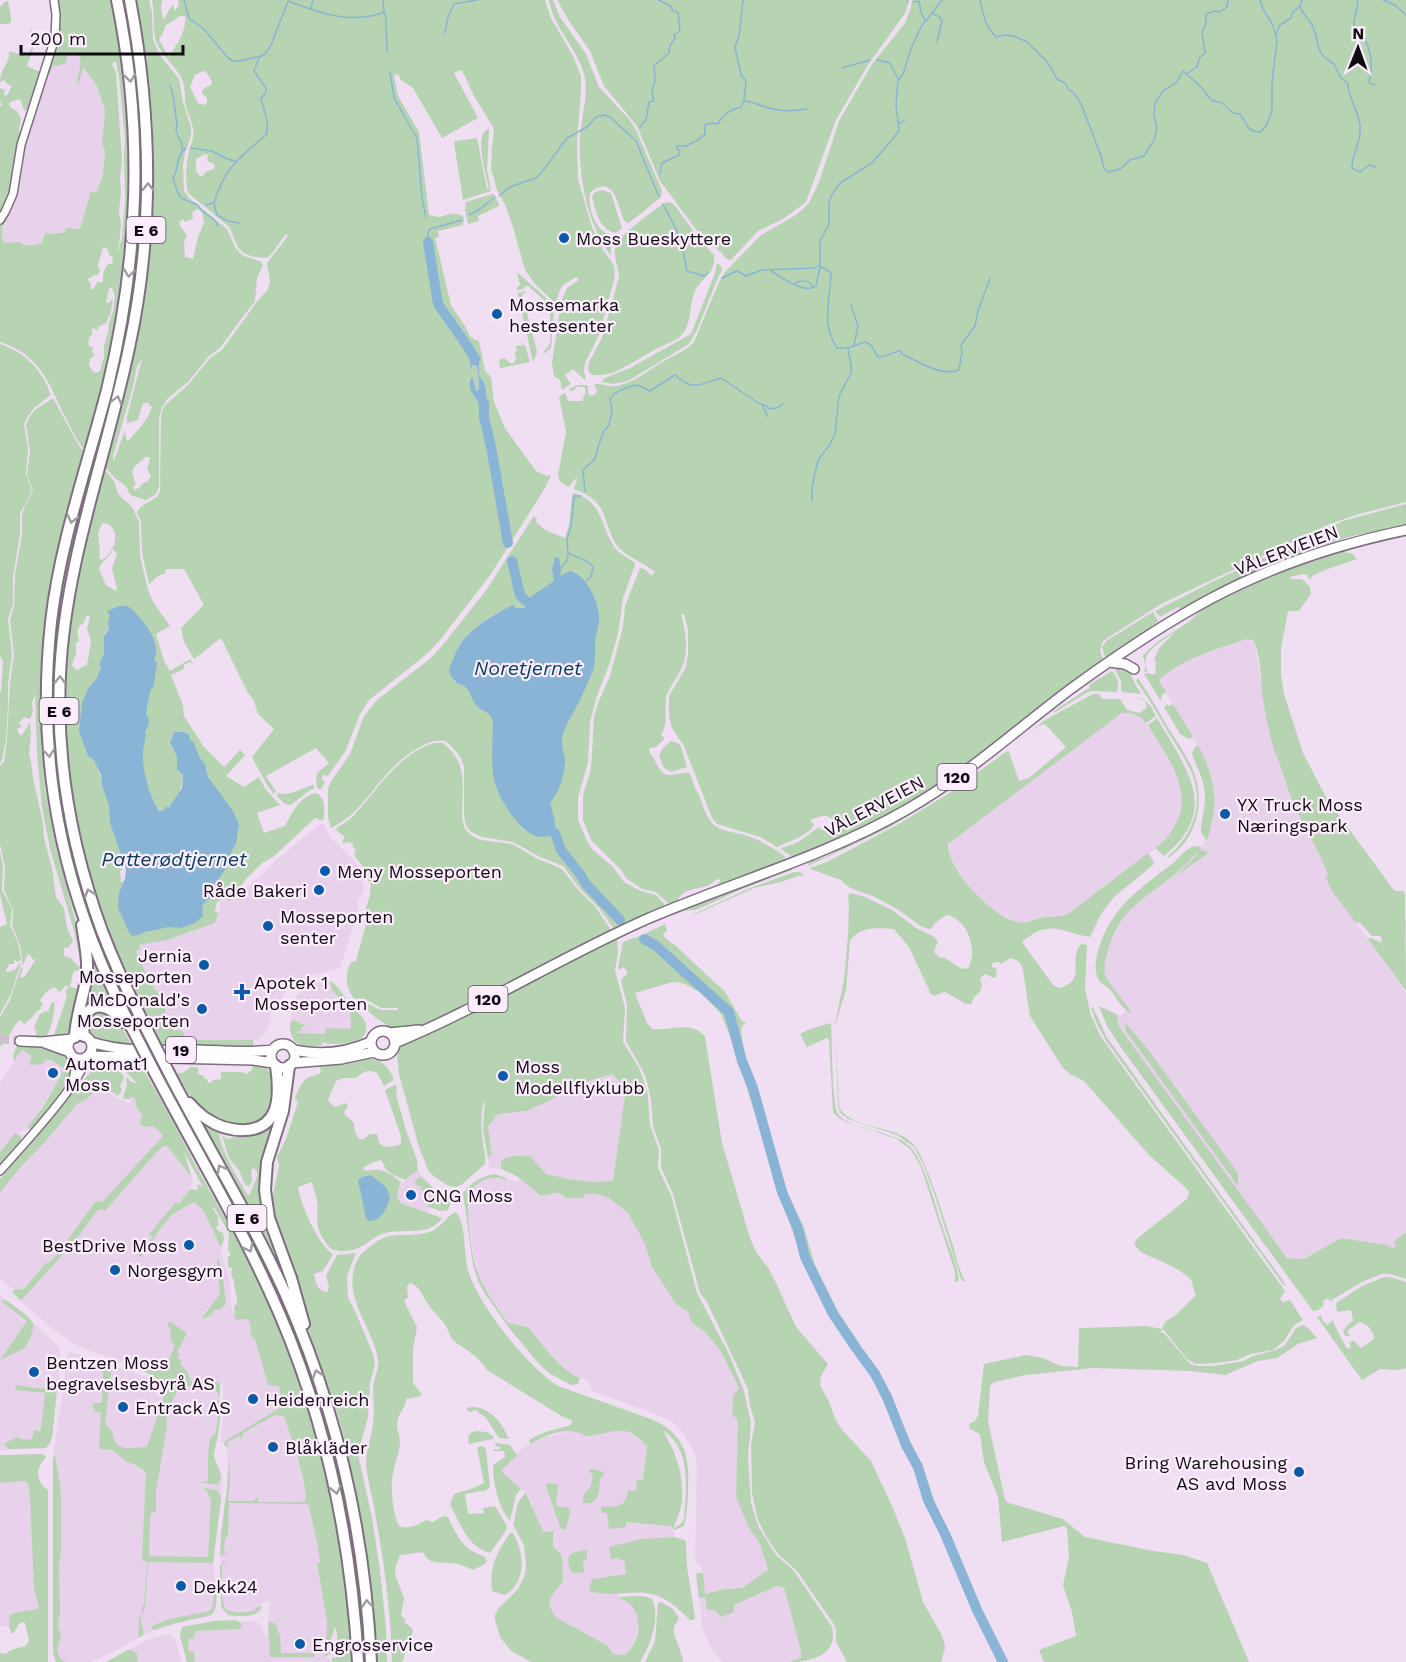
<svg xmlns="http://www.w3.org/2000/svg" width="1406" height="1662" viewBox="0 0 1406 1662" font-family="'Work Sans',sans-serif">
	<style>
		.built { fill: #e8d2eb }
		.green { fill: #b6d4b2; fill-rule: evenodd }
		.water { fill: #8ab4d6 }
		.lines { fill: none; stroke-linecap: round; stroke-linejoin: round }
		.stream { stroke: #8ab4d6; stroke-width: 1.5 }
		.river { stroke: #8ab4d6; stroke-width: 10 }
		.trunk-tunnel { stroke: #cebfd1; stroke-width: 9; stroke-dasharray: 9 4.5; stroke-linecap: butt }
		.tertiary-casing { stroke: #7e6e80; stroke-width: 10 }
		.primary-casing { stroke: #7e6e80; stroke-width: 12 }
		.trunk-casing { stroke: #7e6e80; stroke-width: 12 }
		.motorway-casing { stroke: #7e6e80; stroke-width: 14 }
		.tertiary { stroke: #fff; stroke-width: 7 }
		.primary { stroke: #fff; stroke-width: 9 }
		.trunk { stroke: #fff; stroke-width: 9 }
		.motorway { stroke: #fff; stroke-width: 10 }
		.motorway-bridge-casing { stroke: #7e6e80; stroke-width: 14; stroke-linecap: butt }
		.motorway-bridge { stroke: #fff; stroke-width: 10 }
		.oneway { stroke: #9f9da0 }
		.poi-dot { fill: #095baa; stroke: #fcedfd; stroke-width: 2 }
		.labels { text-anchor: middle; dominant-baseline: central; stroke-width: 4.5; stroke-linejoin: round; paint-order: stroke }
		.shield { fill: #fcedfd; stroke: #574e58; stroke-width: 1.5 }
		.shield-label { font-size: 16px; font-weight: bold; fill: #100a11 }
		.poi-label { font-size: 18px; fill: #100a11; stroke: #fcedfd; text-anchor: start }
		.street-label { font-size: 18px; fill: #100a11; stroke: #fcedfd }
		.water-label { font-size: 20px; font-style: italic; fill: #063b5c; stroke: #fcedfd }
	</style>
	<rect width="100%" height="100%" fill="#f0dff3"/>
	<path class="built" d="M55 52 71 53 79 56 81 64 97 86 105 110 102 144 105 151 103 175 96 193 91 192 80 229 53 234 42 243 30 246 4 243 1 238V233L16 196 22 154 38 97Z
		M1247 639H1252L1255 644 1268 721 1277 756 1281 765 1294 805 1309 836 1320 854 1328 875 1355 922 1369 940 1406 993V1232L1394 1241 1396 1246 1392 1249 1388 1245 1345 1238 1339 1239 1304 1259H1292L1284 1255 1122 1031 1119 1026 1117 1018 1127 1011 1132 1014 1106 978 1104 971 1110 944 1124 917 1140 900 1175 874 1202 847 1213 823 1214 789 1207 763 1159 680 1175 668 1201 653Z
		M1122 713H1128L1135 715 1148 725 1161 745 1179 782 1183 795 1182 811 1178 821 1168 837 1160 845 1068 914 1062 917H1042L1019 923 994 911 975 894 957 868 951 858 948 844Z
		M320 824H324L330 837 356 863 363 879 364 890 358 901V910L340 968 299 979 290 986 283 995 280 1003 272 1011 267 1032 257 1040H192L186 1037 180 1030 174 1031 158 991H155L151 984 139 958 136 950 138 945 167 940 215 923 220 911V901L225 897 230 901 261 876 275 861Z
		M320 982H329L332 988 341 1000 345 1012H350L351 1027 349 1029H326L325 1034 298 1033 302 1027 290 1023 293 1004 296 996 303 990 308 988 309 984Z
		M22 1050 32 1056 45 1060H52L64 1069 54 1088 34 1119 27 1128 18 1134 15 1133 4 1147 0 1161V1082Z
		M612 1073 626 1088 613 1181 592 1182 568 1179 501 1165V1169L489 1168 488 1158 492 1155 488 1127 498 1114 526 1111 549 1101 572 1086Z
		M100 1089 128 1103H130L132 1098H135L136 1106 142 1116 140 1121 145 1127 153 1126 155 1127 163 1135 162 1137 103 1201 101 1203 96 1202 83 1218 58 1253 51 1261 46 1263 23 1290 16 1289 13 1290 0 1279V1193L18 1170 45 1142 77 1104 87 1099 94 1091Z
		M167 1145 192 1178 193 1183 187 1193 186 1207 194 1202 199 1205 203 1210 220 1246 229 1278 232 1309 235 1318 248 1319 251 1329 250 1333 256 1342 268 1384 281 1386 285 1418 301 1472 307 1503 309 1507 317 1542 320 1563 317 1564 327 1621 325 1657 330 1659 332 1662H187L180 1636 181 1629 184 1626 215 1621H255L262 1625 264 1635 269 1634 268 1623 270 1602H262L260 1611 254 1615H228L222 1608 221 1604 220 1548 227 1487 228 1462 226 1448 224 1443 220 1442 223 1413V1383L220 1384V1418L214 1451 215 1462 222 1478 221 1500 215 1539 214 1562 216 1605 215 1611 207 1617 183 1621 154 1630 113 1652 91 1662H56L53 1653V1458L68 1353 71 1352 159 1381 150 1375 125 1363 116 1361 76 1345 49 1326 19 1300 23 1299 31 1291 74 1242 98 1210 101 1208 105 1210 158 1151Z
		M418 1170 421 1176 419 1177 422 1187 421 1191 431 1194 427 1206 429 1208 428 1213 400 1203 397 1199V1195L401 1184Z
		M491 1177H499L505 1180 506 1178 517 1182 520 1178 541 1196 555 1193H559L567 1198 586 1194H597L609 1198 628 1213 645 1244 652 1267 676 1304 688 1312 692 1323 704 1331 720 1350 738 1385 739 1388 733 1396 732 1415 737 1419 738 1422 748 1526 760 1544 768 1570 742 1588 726 1589 705 1595 702 1568 696 1563 695 1559 697 1462 691 1445 678 1427 669 1420 652 1413 592 1391 589 1382 571 1374 562 1368 528 1327 508 1323 488 1294 481 1281 476 1267 470 1230 468 1193 482 1181Z
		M0 1295 26 1316 57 1345 60 1350 59 1376 52 1437 50 1443 46 1448 0 1450Z
		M570 1431H623L636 1435 639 1440 647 1445 643 1480 636 1491 622 1504 617 1506 613 1523 633 1522 670 1526 674 1528V1537L632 1541 624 1562 626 1574 625 1593 619 1594 618 1598 629 1602 635 1610 638 1617 639 1626 632 1647 625 1655 613 1654 607 1646 557 1618 551 1610 550 1596 556 1588 559 1586 560 1554 553 1546 555 1533 553 1529 547 1532 543 1531 528 1495 500 1471 524 1447 539 1439Z
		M25 1481 28 1483 30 1499 34 1590 39 1607 37 1609 11 1614 9 1617V1627L0 1626V1483Z
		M777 1586 784 1588 789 1602 790 1610 801 1652 800 1662H722L712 1649 703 1632 699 1598 705 1597 733 1606Z
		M165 1634 171 1635 175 1638 182 1662H107L147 1640Z"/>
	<path class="green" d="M56 0H111C126 75 133 150 127 226 126 242 126 257 124 272 116 332 101 391 85 450 78 443 74 434 70 426 50 390 45 356 0 342V223L4 218 7 220C1 227 0 235 4 243L20 242C26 248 34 245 42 243L45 233 53 234 65 232 66 228 80 229 91 191 96 193 103 175 105 151 102 144 105 110 97 86 83 67 79 83H77C77 74 83 66 79 56L71 53 67 56 65 65 62 64 57 66 53 65 50 75 47 74 56 47H61L62 43 57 40ZM114 62H116L119 78 125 140 124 156 125 200 122 238 118 251 117 250 119 246 121 224 119 211 121 192 120 177 122 161 116 72 112 64ZM103 247 107 248 110 256 113 257 112 264H108C103 270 103 275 103 281L100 283 98 281 94 288 90 290 91 285 88 279 95 275H98L100 270 97 265 99 262ZM112 287 115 297 113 311 108 326 109 328 104 346V357L100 371 96 373 93 372 89 365 90 359 95 355 92 351 93 347 89 346 88 342 90 340 89 337 92 335V328L97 330 100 326 106 323 111 312 113 298 109 303H106L109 289Z
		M120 0H126L140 90 143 228 127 344 99 455 94 450 136 240Z
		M135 0H149L152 12 153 39 159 54 179 79 183 102 191 127V136L185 153 183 166 184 191 189 198 227 229 235 247 240 253 246 257 260 261 263 265 257 278 255 301 239 322 220 348 209 356 188 382 168 398 162 407 159 419V487L156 494 146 500 130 495 126 486 116 479 105 467C120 411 135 355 144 298 160 200 157 97 135 0ZM197 209 202 211 204 223 198 237 193 259 185 257 184 241 187 237 183 229 181 228 179 222 183 219 185 222 193 219 192 213ZM142 359 127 417V423L138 420 143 403H148L152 407C148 420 137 431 128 441L126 439 125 430 114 461 113 456 133 387 137 366ZM145 457H149L150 459 147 468 151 476 147 482 143 483 139 488 134 490 133 487 136 484C135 481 133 478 133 475 130 466 141 463 145 457Z
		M152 0H162L161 7 163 20 173 4 175 11 179 4 178 0H545L551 18 573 56 581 76V90L577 142 578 179 592 227 603 250 613 264 615 270 614 280 599 335 585 363 584 371 586 381 573 369 565 375 571 384 562 390 560 380 554 376 552 363 561 302 567 288 579 280 576 277 562 286 555 303 535 284 525 270 513 227 505 205 497 190 491 169 492 147 494 132 493 127 474 96 462 70 454 73 478 118 442 138 413 88 401 80 398 74 394 76 398 96 419 132 429 215C431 215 437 217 439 217 449 215 453 210 464 217L463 225 438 231 439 237 435 238 451 305 465 326 470 336 474 339 479 341 485 371 491 377 494 402 505 428 536 471 547 476 551 475 545 488 491 574 440 640 428 653 369 700 360 714 346 750 328 776 324 775 321 779 325 782 321 789H318L316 784 317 773 329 763 316 748 266 776 276 791 274 794 267 785 252 757 274 729 258 714 254 701 247 691 221 638 194 659 184 642 181 628 204 605 184 569H166L165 573 158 576 149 584 142 553 141 522 137 512C143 501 156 503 160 491L161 416 164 406 188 385 211 357 222 350 256 303 268 289 270 282 267 263 288 236 286 234 269 257C258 259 242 256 237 245 233 238 233 232 228 226L188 193C185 181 186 163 189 151 191 143 195 137 193 129 192 121 188 114 186 107 184 98 186 88 182 79 175 65 162 57 156 41 152 28 155 14 152 0ZM180 16H185C187 31 176 45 169 57L159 40C161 35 164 33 165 26ZM203 71 206 72 212 81 211 85C206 87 202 88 202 94L207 98V103L205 105 198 103 190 87 195 75ZM205 154 208 155 207 161 214 164 215 166 214 169 205 172 203 176H200L196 171V159ZM469 346 480 360C477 366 481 371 479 376L489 412 478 411 484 405 479 404C474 394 467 388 470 377L473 378 476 391H478L479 370 477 365 472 366Z
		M549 0H553L560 17 586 54 599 87 629 119 636 130 662 191 661 197 634 219 627 223 624 220C618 205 613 172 590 193 587 210 598 237 618 236L611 247V256C586 221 578 176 580 134 582 115 589 93 584 74 577 48 553 27 549 0Z
		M557 0H909L906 12 868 65 836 120 806 202 783 219 758 231 731 260 726 259 721 252 704 240 660 181 637 126 604 86 590 51 569 21Z
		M912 0H1406V502L1359 514 1330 524 1161 604 1103 641 1100 651 1103 659 981 755 924 796 851 834 830 842 813 852 794 858 781 849V848C801 843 803 838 819 827L822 830 837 826V822C824 813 823 816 810 820L814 825C805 838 790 840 777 847L760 837 717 824 712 818 684 746 672 728 669 716V696L685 669 688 655V629L684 614H681C686 633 690 655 679 673 675 681 668 689 666 698 664 712 669 722 661 735L664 737V739L656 747 650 748 649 752C655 757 656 766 662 772 668 779 681 771 690 773L695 788 699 795C703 805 706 818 714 825 722 832 735 832 745 835 758 839 771 847 782 854L785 857 784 863 713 888 720 882V879C713 880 712 884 707 886 696 889 682 889 677 901L669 904 656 892 642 889 626 878 621 870 591 840 583 820V795L591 769 594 717 598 703 610 676 623 627 625 606 640 568 645 569 651 576 655 572C644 563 629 558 619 548 607 535 608 513 595 501 589 495 581 492 574 489L577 478 575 479 569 487 560 482 558 475 566 432 559 397 564 393 566 394 568 401H582L585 394V387H577L573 391 568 390C574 386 581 383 588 386V393L590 396 595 395 597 392 594 384C602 383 608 388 617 386 636 382 649 369 666 360 676 354 686 351 694 342L719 282 725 272 761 235 796 215 809 203 819 182 839 121 872 64 905 23 911 7Z
		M8 1 11 16V23L6 24H0V7L4 2Z
		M31 30 38 34 27 66 40 72 28 111 24 110 20 99 10 102 9 104 11 108 17 111 21 119 19 130 21 134 15 158 12 190 0 218V107L2 105 0 101V88L5 90 4 95 6 96 9 92 12 86 6 83 5 80 0 82C0 68 11 63 9 51L27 56 32 48 29 46 32 37 29 36Z
		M488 129H489V133L487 169 491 191 463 200 454 143 455 141 477 138 487 189 483 190 489 189C486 175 479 151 482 137 483 132 484 132 488 129Z
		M602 190 611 193 622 228 616 233C599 230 596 211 592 197L595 192Z
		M492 194 495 195 499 206 478 216 479 221 468 224 465 210 466 202Z
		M667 202 672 203 676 207 699 239 714 255C716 274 702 277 695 291 689 304 692 320 684 332 679 341 665 344 656 349 642 357 629 365 615 372L603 375H592L588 370 589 362 602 338 619 277C619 267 613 257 615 248 617 236 651 213 661 205Z
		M717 263 721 266 722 271 719 275 697 330 689 344 628 381 613 384 601 382 605 378 630 368 691 334 715 273Z
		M517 272 545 297 552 308 554 311 551 348 545 353H543L550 344V310L545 301 528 286 524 287V289L517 290V288L520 285Z
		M525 291V293L522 294 537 352 533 362 518 295V293Z
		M0 344C26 353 42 370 51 395L34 408 28 416 24 424 28 448 26 474 32 491 20 513V534L13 577V604L8 619 12 655 8 685V705L6 739 2 760 0 763V693L1 692 3 661 0 656Z
		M525 345 530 362 500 368 499 360 504 358 512 364 516 360 515 352 517 351 516 346Z
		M53 398 79 446 84 452 75 484 46 619 41 688V724L45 790 57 851 81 941 84 972H79L76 970 73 973 70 987 79 989 73 1008 70 1031 64 1035 56 1037 54 1035 66 999 67 994 65 992 69 987 66 985 62 990 58 992 57 989 54 987 46 992 40 1000 41 1002 43 1004 40 1008 41 1009 36 1012 34 1015 25 1024 19 1020C14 1026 13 1029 9 1036 7 1040 3 1043 0 1047V1017L10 1000 21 967 23 970 20 976 21 978 25 976 36 959 33 960 31 956 28 954 22 966V959L20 946 12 925 13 910 4 890 5 868 0 844V766L4 762 7 739 10 683 14 655 10 621 14 605 15 574 22 535V517L24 507 33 491 27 475 30 451 26 425 30 416 36 409ZM35 694 37 753 42 807 50 849 74 931 81 964 79 967 71 958 64 956V948L69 947 73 941 67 928 64 908 56 897 52 868 44 838 43 823 33 778 31 761 29 754 31 733 30 722 22 735H20L17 729 22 727 19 723 24 717 30 719 33 712 32 703Z
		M92 459 97 463 60 625 71 840 68 845 66 842 52 750V654L62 578Z
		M104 469 114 481 118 494 132 507 139 522 140 556 148 590 153 602 170 626 156 634 164 661 170 671 190 659 193 664 189 662 184 665V669L171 675 183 705 184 716 204 747 224 767 240 750 245 755 226 776 244 787 259 777 266 790 280 805 257 813 264 833 285 826C292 813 300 796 316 793 326 797 325 811 323 821L316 818 314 819 273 857 262 863 245 880 230 901H228L225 897 217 902 215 911 216 913 219 912 215 923 167 940 139 945 140 949 136 951 151 984H152L155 991 157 990 174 1031 180 1029 186 1037 192 1040H253V1047L163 1046C140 1000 115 953 98 904 67 813 59 716 70 621 76 569 91 519 104 469ZM102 523C123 524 116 554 101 560L99 558 100 552 98 534ZM113 549 117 554 112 568 117 589 116 591 106 585 99 569C101 560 110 559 113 549ZM87 615 90 617 87 629 91 641 87 665 82 667 78 670 74 668 72 665 76 654V643L79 641 77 631 80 625 83 624ZM110 616 156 656 154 658 157 664 136 714 147 803 162 811C181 801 184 782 183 762 174 754 166 741 175 732L207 770 211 897 207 899 124 879 123 882H121L120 871 125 866 126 857 98 769 96 678 101 668 99 665 101 659 104 655 105 633 109 628Z
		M574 493C604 502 600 527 615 548 620 554 628 558 634 562L635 565 623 598 618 634 609 665 597 696 590 722 588 762 578 798V820L588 843 593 850 612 866 624 882 641 891 656 895 666 906 614 929 599 908 580 889 563 866 540 857 513 842 482 837 470 831 466 825 464 815V767C461 756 454 747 445 741 434 739 427 743 418 748 386 767 376 791 351 815 345 820 338 824 331 828L328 818V788L332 780 350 754 364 716 378 699 431 658 446 641 487 589 533 517 537 518 536 522 545 530 565 538 569 525 572 495ZM527 604 475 680 452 662C455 656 457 649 460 644 473 628 495 611 514 606L515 608H523Z
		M1406 504V526C1387 530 1335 536 1323 548L1197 601 1180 609 1178 607 1160 617 1155 611 1212 582 1343 521Z
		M1343 552 1353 554 1357 559 1325 570 1312 576 1311 579 1308 578V575L1303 574 1290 577 1291 579H1302L1310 587 1311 594 1299 611H1288L1281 648V675L1284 694 1303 753 1327 799 1393 889 1395 891H1403L1405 894 1406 991 1368 939 1371 938 1382 943 1381 936H1372L1360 923 1355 922 1332 891 1325 876 1328 875C1320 852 1306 831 1296 809 1288 792 1284 774 1277 757 1270 739 1266 718 1263 699 1260 680 1262 657 1253 640L1247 639C1214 650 1186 657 1159 680L1166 692 1161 696 1162 699 1160 700 1144 674 1147 673 1155 675 1156 662 1154 659 1160 647 1175 632C1168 636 1147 650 1146 658 1145 662 1147 668 1147 672L1144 671 1146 666 1143 656 1146 652 1160 640 1189 622 1203 608 1226 597 1229 594 1276 573Z
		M1153 612 1158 621 1145 632 1105 657 1102 647 1106 641Z
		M1120 667C1131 670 1130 671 1133 680 1135 685 1139 689 1141 694L1122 692 1121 689V681L1115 670Z
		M1112 671C1117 677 1121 685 1116 692L1093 691 1088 692 1057 711 1052 712 1089 688 1090 684Z
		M1138 678C1149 694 1158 710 1167 726 1177 742 1189 758 1195 775 1205 805 1195 841 1168 858L1167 857C1191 838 1204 807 1193 776 1187 761 1178 748 1170 735 1159 717 1149 698 1136 681Z
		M1093 694H1100L1099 695 1103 699H1120L1127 710 1140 713 1147 707 1145 701 1135 697C1146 698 1151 706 1156 716L1146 723C1139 716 1132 712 1122 713L948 844C947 869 992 917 1017 922 1027 924 1036 918 1045 917 1053 916 1060 918 1068 914L1148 853 1154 862 1153 865 1114 897 1101 914 1090 937C1061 932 1049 918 1022 942L1053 985 1059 988C1088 980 1067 962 1081 944L1087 945 1085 988 1091 1016 1101 1037 1285 1291 1280 1299 1283 1302 1290 1300 1303 1320 1294 1325 1284 1341 1273 1350 1251 1354 1237 1360 1217 1363 1196 1364 1187 1359 1163 1329 1160 1332 1164 1333 1190 1364 1198 1366H1213L1244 1361 1253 1356 1276 1350 1285 1345 1296 1328 1303 1325 1307 1327 1317 1338 1298 1344 1277 1358 1258 1361 1225 1375 1191 1371 1093 1368 1026 1375 994 1382 990 1386 988 1421 1005 1500 1009 1503 1063 1519 1085 1537 1153 1551 1183 1555 1207 1563 1249 1662H1044L1039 1650 1076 1636 1072 1612 1063 1585 1069 1557 1067 1528 1064 1526 1002 1542 998 1497 984 1462 980 1434 970 1429 969 1424 975 1421 978 1416 984 1364 1026 1355 1043 1358 1061 1366 1078 1367 1079 1328 1146 1326 1162 1329 1165 1322 1177 1314 1196 1295C1193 1291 1194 1288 1192 1282 1188 1274 1173 1267 1165 1263 1153 1256 1140 1256 1134 1243L1139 1237 1187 1199 1189 1192 1186 1188 1149 1155 1084 1081 1070 1074 1063 1068 1030 1016 1023 970C1021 962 1018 960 1010 958L1001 964 999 962 992 963V967L997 969 996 976 994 978 985 974 981 977 980 982 982 984 980 992 974 997 971 1004H966L947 993 944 992 934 996 931 994 909 947 894 929C879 928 859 926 850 941L846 990 835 1026 839 1106C846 1128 894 1125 911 1142 920 1151 924 1164 929 1175 938 1198 945 1222 953 1246 956 1257 959 1270 965 1281H962L961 1279 934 1193 924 1166 914 1147 897 1135 848 1119 841 1114 838 1106 835 1024 844 980 848 936 849 904 848 895 850 893 865 897 892 910 916 928 933 936 938 941 934 952 939 957 945 958 962 969 968 968C979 951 967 918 946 915L935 923 933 927 929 929 922 927 897 909 875 897 850 888 841 880 810 869V868L827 862 899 824 951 792 1007 751 1009 752 1019 781 1029 778 1066 747 1045 724 1038 726 1012 745 1045 720Z
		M1167 704 1169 706 1173 704 1193 737 1189 739 1180 734 1164 707Z
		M1157 718C1185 767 1222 810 1164 856L1155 848C1164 843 1169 835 1174 827 1196 793 1166 755 1148 725Z
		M671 741 680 744 687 767 671 772 664 768 659 756 663 748Z
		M434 743H443C469 764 462 787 462 817L465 829 472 836 481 840 512 844 536 858 562 869 579 891 594 905 611 930 483 998 426 1025 398 1029 390 1027 376 1018 360 1004 362 1001 381 1010H398V1008H381L365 999H355C346 990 344 974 351 962L356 961 369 913 365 911 370 895 371 882 368 881 364 868 354 855 356 850 352 846 354 843 347 842 344 844 342 842 345 837 336 830 333 832C339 825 348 822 355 814 379 788 398 754 434 743Z
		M1198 745C1215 777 1220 804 1207 840 1205 838 1202 835 1201 832 1200 826 1206 804 1205 794 1204 779 1197 768 1192 754L1194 748Z
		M1002 747 1004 748 999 753 955 786 916 811 886 829 808 866 809 862 825 857 833 853Z
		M314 785V789L310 790 291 805 285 804 277 796 278 793C290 797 302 787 314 785Z
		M1194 846 1202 847 1199 851 1203 850 1208 853 1176 876 1194 858 1198 851C1191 859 1183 867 1175 874 1142 901 1118 910 1107 955 1105 963 1103 970 1106 978L1133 1014C1123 1011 1118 1000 1112 992 1107 985 1099 984 1097 976 1094 967 1096 957 1099 948 1112 906 1140 889 1173 863 1180 858 1185 849 1194 846Z
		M0 851 3 866 2 890 12 909 10 925 18 943 21 959V962L20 960 18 962 14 960V964H9L6 971 7 972C12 972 17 969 19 964L21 963 11 994 0 1014V927L7 924 0 895Z
		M792 867V870L742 889 696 910 677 911Z
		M794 872H800L804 876H798L781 882 754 888 694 915V914L748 889Z
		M79 879 81 880 144 1033 138 1032 136 1029 94 935 77 880Z
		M665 924 667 931 663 934 664 937 677 947 725 992 742 1021 746 1023 742 1026 741 1031 745 1057 757 1089 788 1194 803 1225 815 1265 839 1313 861 1346 853 1350 828 1312 801 1256 780 1195 733 1044 721 1014 701 993 683 983 673 982 635 993 647 1023 652 1029C670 1031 692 1020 705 1037L722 1143 750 1238 756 1252 769 1269 777 1285 796 1327 828 1364 821 1376 820 1385 829 1402 836 1421 844 1432 871 1461 892 1506 905 1538 923 1602 941 1634 944 1642 945 1648 941 1662H847L836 1642V1629L833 1623 797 1571 779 1555 767 1538 758 1520 752 1493 751 1445 755 1422 750 1406 748 1389 707 1302 700 1293 673 1194 661 1167V1148L653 1127 651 1100 647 1082 644 1073 626 1041 627 1005 621 981 623 977 628 974 624 967 619 970 618 968 623 942 640 936Z
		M617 938 618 953 615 970 625 1008 623 1042 639 1068 645 1084 648 1096 650 1125 659 1150 658 1168 671 1195 697 1293 729 1354 744 1391 751 1423 748 1457 751 1503 759 1528 776 1555 794 1571 832 1627C839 1655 811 1662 789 1662L801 1658V1652L786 1594 784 1588 777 1586 734 1605V1612L721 1617 715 1610H707L705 1597 699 1598 696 1575 697 1573H703L705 1594 726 1589 742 1588 768 1570 760 1544 748 1526 736 1496 738 1422 737 1419 732 1415 733 1396 739 1388 720 1350 704 1331 692 1323 688 1312 676 1304 652 1267 645 1244 628 1213 609 1198 597 1194H586L582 1198H567L559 1193H555L541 1196 518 1177 501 1169V1161C508 1154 521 1156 530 1156L546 1174 568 1179 592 1182 613 1181 626 1088 612 1074 572 1086 549 1101 526 1111 498 1114 488 1127 492 1155 488 1158 483 1130 485 1099C480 1112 481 1129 483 1144 484 1151 486 1157 485 1164L461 1185 456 1187 449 1186 439 1180 429 1172 419 1147 399 1074 397 1054 398 1048 402 1044Z
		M88 945 116 1008 83 1015Z
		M330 981C339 986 343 995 349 1003 353 1008 359 1012 362 1017 365 1021 367 1026 366 1031 362 1046 339 1043 327 1044L326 1042 322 1043V1045C301 1048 290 1046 290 1023L294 1020 305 1025V1027H301L302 1031H298V1033L325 1034 326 1028 349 1029 351 1027 350 1012 344 1011 341 1000 332 990 329 982H320Z
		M52 1002H54C55 1013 52 1029 45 1038L31 1037 37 1034 34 1027 40 1014 46 1011 48 1012Z
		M1099 1006 1120 1016 1117 1018 1119 1026 1122 1031 1287 1258 1304 1259 1341 1238 1388 1245 1392 1248 1396 1246 1394 1241 1406 1232V1279L1390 1274H1381L1362 1282 1330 1301 1328 1298 1323 1301 1324 1305C1321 1308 1318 1311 1313 1311L1120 1046 1107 1026Z
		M1093 1007 1106 1036 1284 1282 1285 1287 1107 1042 1097 1024 1091 1008Z
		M103 1009 119 1021 131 1044C112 1044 89 1045 87 1021L96 1010Z
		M1124 1021 1149 1051 1238 1173V1186L1126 1031Z
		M831 1023C832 1038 832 1106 838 1114 845 1126 886 1132 901 1140 907 1143 913 1149 917 1156 929 1178 935 1205 943 1229 949 1246 957 1264 959 1281L955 1282V1272L921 1167 911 1150 897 1139 846 1122 839 1118 833 1112 829 1040 827 1038 807 1047 800 1034 810 1029Z
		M17 1045C32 1045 73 1048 72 1069 72 1080 61 1093 55 1101 47 1110 40 1121 31 1129H28V1126C43 1110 54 1089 64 1069L52 1060H45L42 1064 29 1065 32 1056 22 1050 14 1061 13 1055Z
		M367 1058C382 1059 389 1067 394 1080L384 1086 377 1073C368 1069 363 1071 356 1078H344L336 1081 328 1100 331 1104 335 1107 346 1103 348 1106 344 1112 346 1116 354 1123 355 1132 359 1139H364L370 1134H377C378 1136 378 1140 379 1142 383 1150 395 1146 401 1144V1136L385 1090 396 1084 397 1091 396 1095 406 1130 417 1160 418 1170 405 1180C399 1177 389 1174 385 1168 384 1165 383 1163 381 1160L371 1163 363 1168 366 1171C381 1167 390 1173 401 1182L397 1195 400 1203 442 1218C430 1237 403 1228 385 1233 368 1238 366 1250 343 1251 339 1251 334 1251 330 1248 327 1245 324 1240 322 1237 314 1222 319 1215 317 1200 316 1195 313 1188 312 1182L298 1187C301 1205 318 1245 333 1254L323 1271 314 1274C315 1281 318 1292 327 1292L329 1287 326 1276 337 1255 356 1253 347 1276 348 1298 356 1313 373 1354 375 1364 370 1383 368 1417 358 1454 372 1518 379 1563 386 1627 387 1662H377C373 1584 362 1505 342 1430 333 1394 318 1360 307 1324L303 1311 304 1299 274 1218 273 1195 279 1166 277 1157 286 1139 298 1102 295 1098C297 1092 302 1082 306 1079 311 1075 316 1077 321 1072L320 1069 321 1065Z
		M108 1063 142 1065 141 1066C163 1101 182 1140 202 1177 226 1220 249 1261 270 1306 321 1418 346 1539 353 1662H332V1657L336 1658C336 1651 339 1633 335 1627L328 1649 331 1653 325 1657 327 1621 317 1564 320 1562 317 1542 309 1507 307 1504 229 1503 228 1537H225L224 1553H229L220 1556 221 1535 227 1487 229 1459 230 1481 228 1501H253L258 1497V1502H305C309 1485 290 1437 285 1418L283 1416 275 1415 243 1433 242 1439 239 1436 227 1442 228 1447 225 1446 224 1443 227 1440 283 1406 279 1386 268 1385 256 1342 250 1333 251 1328 248 1319 236 1320 233 1315H235L234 1306 237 1304C238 1295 233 1289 234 1280L231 1276 232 1268 228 1267V1257L231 1254 228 1250 229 1233 214 1207 213 1209 218 1216V1222L219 1224 216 1227 217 1230 223 1233 224 1239 221 1248 203 1210 194 1202 171 1215 157 1233 152 1244 145 1250 141 1257 137 1255 153 1237 149 1234 176 1202 179 1204 190 1189 198 1190 197 1184 203 1187 184 1152 192 1178 168 1147 164 1146 155 1154 105 1211 102 1209 98 1210 74 1242 23 1299 20 1300 12 1292 16 1289 23 1290 46 1263 51 1261 58 1253 95 1202 103 1201 162 1137 163 1135 153 1126 145 1127 141 1125 140 1121 142 1116 136 1106 135 1098 132 1097 130 1099H124L123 1097 127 1085 126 1079 128 1078 130 1081 138 1084 124 1070 118 1069 121 1072 124 1078 120 1086 122 1090 118 1096 104 1087 95 1091 87 1099 77 1104 45 1142 18 1170 0 1193V1179L37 1137 73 1092 95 1067Z
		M254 1064C262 1065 269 1068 272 1076 276 1085 273 1109 267 1117 260 1124 251 1125 241 1125 207 1125 191 1101 177 1073H182L191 1067 198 1068V1074L204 1076V1079H207L208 1083H211L213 1080 221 1079V1072H241L247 1074 251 1071Z
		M158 1071 164 1072 235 1203 278 1287 303 1351 302 1352 299 1351Z
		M280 1071 284 1072 278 1116 265 1152 261 1185 296 1305 245 1201 199 1118 212 1125H267ZM221 1133 235 1137 228 1139 222 1136 229 1158 239 1170 245 1185 249 1186 252 1182 251 1172 253 1168 257 1171V1177L249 1196C240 1184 220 1147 219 1134Z
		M15 1133 21 1136V1140L0 1164V1152Z
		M494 1174 506 1178 505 1180C491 1173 478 1182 468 1193 468 1217 470 1257 480 1278 487 1294 498 1309 508 1323L528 1327C544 1345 558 1369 580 1378L578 1384 571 1385 549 1373 539 1364 510 1329 485 1294 478 1281 473 1265 463 1193C471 1183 482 1176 494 1174Z
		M421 1176 435 1190 450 1200V1205L448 1210 440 1211 427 1206 431 1194 421 1191 422 1187 416 1185 414 1182Z
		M456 1212C467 1226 463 1252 468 1270 478 1305 528 1367 558 1386L651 1419C684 1433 690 1455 688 1488 688 1501 687 1513 684 1526L674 1530 673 1528 670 1526 626 1522V1527L609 1529 607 1513H602L601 1507C616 1506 626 1509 628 1490L636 1491 637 1480H643L647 1445C640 1441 636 1434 628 1432 615 1428 602 1435 590 1436 584 1436 581 1433 576 1432 562 1428 542 1437 530 1444L529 1440C542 1432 556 1429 571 1425L572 1420 563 1417 487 1370C484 1364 473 1354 467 1350 462 1346 456 1344 452 1339 449 1334 448 1330 446 1326 441 1318 433 1312 428 1304 422 1296 421 1287 410 1283L407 1287 408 1297 404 1301 417 1327 413 1350V1383L421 1393V1396L406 1399C406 1408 397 1414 397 1425 397 1430 400 1436 400 1443 399 1456 393 1467 392 1480 391 1494 393 1514 399 1526 408 1530 418 1525 426 1520L432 1522 444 1516 448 1517C453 1528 461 1545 472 1551 477 1554 482 1555 486 1558L487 1562 483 1565 473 1570C466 1567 460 1564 453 1563 440 1562 429 1566 423 1552L400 1555 395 1569 396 1577 404 1598 401 1616 405 1619V1623L412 1628 413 1632 410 1639 403 1641 405 1654 402 1662H392C391 1612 384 1562 375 1513 373 1497 367 1480 366 1464 366 1450 372 1437 373 1423 375 1411 373 1399 373 1387 374 1378 379 1370 378 1360 373 1325 338 1294 359 1257 362 1252 367 1249 372 1245 391 1228 410 1240 432 1231 443 1226 446 1216 456 1212ZM664 1431C692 1451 686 1489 684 1519L681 1524 674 1528C675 1521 680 1514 681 1506 684 1491 681 1472 676 1458 674 1449 667 1440 664 1431Z
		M217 1259H219L223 1278 226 1304 219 1310H214L211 1315 201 1319 220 1294Z
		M1384 1277H1390L1406 1282V1368L1398 1370 1380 1369 1362 1380 1317 1317 1321 1315 1323 1321 1327 1325 1333 1320 1335 1326 1347 1349 1351 1347 1349 1343 1353 1340 1361 1348 1374 1339 1373 1333 1368 1326 1360 1322 1347 1331 1350 1336H1345L1343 1330 1353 1320 1351 1310 1337 1312 1336 1303 1362 1286Z
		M3 1300H6C12 1305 31 1316 33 1324 35 1330 28 1342 25 1348L0 1360 27 1321 2 1302Z
		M169 1321 187 1333 177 1352 179 1354 177 1358 182 1360 180 1364 187 1371 191 1381 215 1382 220 1383V1398L214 1385 183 1386 180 1388C172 1399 168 1410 166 1424L167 1425 158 1480 156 1485H158V1487L156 1488V1512H152L150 1517 149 1556 208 1557 211 1498 208 1496V1491H205V1488L216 1490 221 1496V1500L213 1563 152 1562 148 1563 145 1608C143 1611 141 1619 141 1623 142 1628 144 1630 143 1635L138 1638 139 1618 143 1616 141 1611 144 1604 147 1563V1561H142L146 1472 136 1465 127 1462 112 1450 99 1449 101 1412H96L93 1408V1403H102L103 1374 96 1362 97 1360 112 1365 105 1422C106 1425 109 1427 111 1430 114 1434 113 1440 117 1444 123 1451 139 1447 147 1447L165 1393 166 1383 160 1382 158 1379 138 1368 140 1364 148 1360 166 1365 175 1346 171 1341 170 1328 168 1327Z
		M863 1350 877 1370 889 1394 924 1471 936 1505 953 1540 982 1610 1007 1662H997L951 1561 914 1468 903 1447 891 1417 873 1380 856 1354Z
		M313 1384H315L334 1442 359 1563 367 1662H362L357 1591 346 1518 339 1485Z
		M16 1385 36 1388 57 1389 52 1437 50 1443 46 1448 9 1449 5 1446V1443L17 1437 24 1440 32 1439 34 1430 40 1431 41 1429 45 1393 15 1390Z
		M217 1400 220 1402C222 1415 219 1428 217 1440 216 1445 214 1450 214 1455 215 1466 227 1475 217 1485L199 1482 208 1481C208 1466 207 1451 211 1436L215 1434C217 1423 220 1411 217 1400Z
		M472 1407C490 1407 502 1423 509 1439L499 1438 486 1418 476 1410 470 1412 467 1410V1408Z
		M477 1431 486 1432 493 1436V1439L469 1444C467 1436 469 1432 477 1431Z
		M497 1443 510 1445 517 1455 501 1471 521 1489 516 1495 510 1521C498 1507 493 1483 493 1465L505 1457 504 1451H494V1449L500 1450V1447L495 1446V1444Z
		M480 1446 484 1447 486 1450 490 1486 487 1490 465 1494 468 1514 484 1513 483 1508 495 1506 507 1526 505 1532 490 1553C468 1548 459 1522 450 1504L454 1494 471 1489 484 1483 477 1448Z
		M42 1454 46 1457C45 1460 41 1462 40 1466 35 1475 41 1486 48 1490V1662H0V1653L5 1654 11 1650 26 1646 29 1640 25 1623 22 1622C16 1625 17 1630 13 1634 8 1630 8 1621 10 1615L18 1612 37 1609 39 1607 34 1590 30 1499 28 1483 25 1481 0 1483V1455Z
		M55 1456 60 1484 61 1500V1551L59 1565 60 1613 58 1626 61 1636 57 1650 60 1658 66 1662H56L53 1653V1457Z
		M591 1469 604 1472 603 1477 600 1478C599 1491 600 1506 583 1503 581 1495 588 1491 591 1486L593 1474 589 1472V1470Z
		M546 1483 558 1484 556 1506 569 1508 570 1513 566 1529H562L560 1527 546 1486Z
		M526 1493 543 1531 547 1532 554 1530 553 1546 562 1556 563 1581C553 1595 542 1600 557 1618L608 1646 613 1654 625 1655C643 1640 645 1605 618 1598 629 1596 641 1594 652 1599 661 1617 650 1646 640 1662H531L511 1651 500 1637 495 1620V1615L498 1609 518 1589 525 1575 526 1563 524 1545 513 1525C517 1514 515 1501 526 1493Z
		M512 1532C525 1551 527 1582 505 1595L492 1591C489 1566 497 1552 510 1533Z
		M674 1537 682 1539 686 1541 687 1567 695 1617 694 1620H690C670 1600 657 1590 627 1593 613 1594 603 1595 589 1591L592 1579 626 1574 624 1560H620V1558L611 1559 609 1547 641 1539Z
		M587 1550V1560L583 1561 584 1572 574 1573 571 1572C564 1554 570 1552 587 1550Z
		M228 1561 222 1565V1596L225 1609C234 1614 252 1614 258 1607H262C255 1619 240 1616 228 1615L222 1608 221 1604 220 1566 224 1562Z
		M214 1585H216C216 1595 219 1607 211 1615L173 1624 154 1630 152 1629V1626C170 1617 191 1615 210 1611L213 1605Z
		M661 1602 672 1608 679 1618C678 1621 675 1624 674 1627 672 1636 683 1652 683 1662H645L655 1641 658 1603Z
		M236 1620 241 1623 242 1627 239 1629 195 1631 194 1638 189 1639 188 1651 194 1652 195 1662H187L180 1636 182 1627 215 1621Z
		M270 1622C277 1623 278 1627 278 1633L280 1634 281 1653H315V1657H270L268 1623Z
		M128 1650H132L137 1654 138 1662H106Z"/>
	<path class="water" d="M470 346 480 360C477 366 481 371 479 376 489 385 485 401 489 412L486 417 481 416 478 411 484 404H479C474 394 466 388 471 377L473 378 476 391H478C480 383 478 372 477 366L473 365 471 368 468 347Z
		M555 557 559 558 561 570 560 576 570 571C585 574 598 600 599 615 600 622 596 634 595 642 595 651 596 661 593 670 589 680 583 694 578 704 573 714 565 725 562 737 561 745 564 752 565 760 565 775 559 792 550 803L554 817 556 831C532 855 500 802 495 783 490 765 493 739 493 721 490 712 486 713 479 708 470 700 471 685 458 684L450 675 449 669C452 662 455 653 459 646 471 627 494 614 513 605L516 608H524L527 604 526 600 554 581 552 569Z
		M120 606C124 606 125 605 129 607 135 610 150 630 153 637 155 642 156 650 156 656L154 658 157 664 155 677 154 685 150 691 146 713 149 720 148 727 145 731C147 738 143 745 143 754 142 767 150 802 160 811L164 810 166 807H169L182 788 183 775 177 769V757L170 742 174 732H184L189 735 190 740 194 743 199 757 205 764 208 777 233 811 239 824 236 844 233 848 225 870 215 884 211 897 204 903 202 908 203 916 195 923 181 928 168 927 156 930 144 932 139 935 132 936 129 932 118 908 119 893 125 879 126 869 110 823 109 805 102 786 101 775 94 760 88 756 79 731 82 703 88 689 95 681 101 668 99 665 101 659 104 655V637L109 628 108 620 110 616 107 611Z
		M371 1175 387 1188 390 1198C386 1209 382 1221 369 1221L366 1218 358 1180 362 1177Z"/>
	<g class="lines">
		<path class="stream" d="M184 0 189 18 204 29 228 58 233 61H239L261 56 265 54 271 45 288 1C320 13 351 25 385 12L386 21 387 52
			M383 0 384 11
			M743 0 739 35 735 47 741 75 746 81 744 99
			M980 0C983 14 986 28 996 37L1006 35 1014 36 1027 42 1048 63 1057 79 1065 83 1068 89 1073 92 1081 104 1101 156 1104 168 1108 172 1120 169 1130 160 1144 156 1154 140 1157 127 1154 115 1155 103 1163 91 1177 82 1183 71 1201 87 1211 100 1222 103 1233 113 1240 114C1247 124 1247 132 1261 132L1267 124 1272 111V81L1277 41 1273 25 1263 9 1260 0
			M1357 0 1358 3 1354 21 1355 31C1358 33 1361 34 1363 37 1372 49 1373 69 1369 82L1371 84 1376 85
			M1383 0 1395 5 1406 15
			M907 2 908 0
			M913 2 919 1 921 12 925 20
			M1300 6C1302 13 1307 17 1311 23 1321 40 1312 52 1334 64L1340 77 1348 84C1348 98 1359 111 1360 126 1362 141 1352 153 1352 168L1360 172 1369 165 1376 167
			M311 8 313 0
			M933 14 940 17 942 21 937 42
			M445 33 448 17 454 4 477 0
			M1276 34 1280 25 1291 18 1293 12 1300 6 1302 0
			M877 60 890 63 898 79
			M842 68 870 60
			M390 72 394 98 417 138 422 197 426 218
			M1188 73 1197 67 1200 57 1205 53 1202 32 1206 23V14L1215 11 1220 12 1227 7 1228 0
			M170 85 173 95 177 125 176 132 182 143V150
			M899 124 905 120
			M640 127 646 120 649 102 654 101 652 92 655 80 654 66 669 53 670 45 675 39 674 35 680 31 678 13 672 10 671 6 658 0
			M186 148C176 155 179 168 173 178 179 199 179 198 198 205 202 216 214 214 218 226
			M191 148 212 151 227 159 235 161
			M660 174 662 163 679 155 680 151 677 148V146H686L700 139 702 136 705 135V125L713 123 718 124C722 114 731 110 741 107L744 101C751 101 756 104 763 106 778 112 791 112 807 109
			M499 196 510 187 536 178 545 168 567 138 587 127 596 117 604 115 610 117 636 141 659 197
			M663 204 676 229 682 246 687 271 704 276 708 273
			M206 205 213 203
			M469 215 480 209 494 198
			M239 223 228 221 217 215 214 203C225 167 239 158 266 135 270 123 264 111 261 99L266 92V88L254 71 259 58
			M428 242V232L430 229 462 220
			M821 267 830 272 831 274C830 301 821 324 837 348H848L865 342C873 344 874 351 878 357 885 358 893 352 900 351L902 354C918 361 940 377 959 370L962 352 961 345 975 326 978 311 990 278
			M771 271C782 277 804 295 816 286L820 267V241L829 224V204L831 196 840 183 873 162 895 136 899 130 896 105 898 81 903 74 912 46 921 27 942 0
			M722 278 737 271 746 276 762 270 815 268 819 265
			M795 283C802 279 809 281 814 287
			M851 305 858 326 854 345
			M762 404 768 417
			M585 491 583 470 595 459 598 447 604 431 609 425 612 411 610 399C615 391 629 386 638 385L650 391 675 375C694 392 700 384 721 378L758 403 765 405 770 409 777 408 783 404
			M812 501V487L817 464 820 457 829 446 835 434 839 396 851 373V365L848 349
			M569 553C579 560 585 557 593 567L591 577 585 582
			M561 568 566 562 568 555 567 539 571 526 574 498 575 496H581"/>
		<path class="river" d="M428 242 438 304 468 347 475 359
			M484 403V417L491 447 508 543
			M512 561 520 595 526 601
			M555 833 561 850 580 874 586 884 620 920
			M644 939 655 945 729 1012 742 1061 753 1088 782 1192 798 1229 805 1257 833 1314 856 1348
			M859 1352 875 1374 887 1397 906 1445 918 1467 928 1500 945 1534 977 1610 1003 1662"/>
		<path class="trunk-tunnel" d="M0 1039 20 1041"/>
		<defs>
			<path id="tertiary" d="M0 220 5 212 13 194 21 145 55 38 56 15 54 0
				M73 1056 75 1070 73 1080
				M0 1171C17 1152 85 1079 86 1057"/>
			<path id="primary" d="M1109 662 1125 664 1134 669
				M371 1043a12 12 0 1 1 24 0a12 12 0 1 1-24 0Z
				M389 1033 419 1030
				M395 1043C482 1007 561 957 647 919 733 882 824 857 906 810 966 776 1017 729 1072 688 1116 656 1163 624 1212 598 1272 566 1339 544 1406 530
				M293 1050C319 1055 346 1053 370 1042
				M292 1063 341 1059 374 1052"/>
			<path id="trunk" d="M68 1047a12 12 0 1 1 24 0a12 12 0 1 1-24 0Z
				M20 1041 42 1042 72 1039
				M91 1042C124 1053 163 1050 198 1050 223 1051 248 1053 273 1050
				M45 1043 70 1052
				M271 1056a12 12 0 1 1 24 0a12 12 0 1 1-24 0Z
				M88 1056 253 1060 273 1063"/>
			<path id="motorway" d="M117 0C144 132 139 259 107 390 87 467 60 543 51 622 38 743 55 853 102 965 112 988 122 1011 134 1032
				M130 0C152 116 154 233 129 348 106 457 65 563 60 675 56 762 72 849 102 931 115 965 131 999 148 1032
				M84 1036C79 1004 104 996 123 1022
				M75 1037C76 1017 82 1000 86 981 89 963 85 944 82 925
				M289 1066 283 1111 267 1162 265 1190 269 1218 291 1278 304 1324
				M155 1073C197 1153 244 1231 280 1315 327 1425 351 1542 358 1662
				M170 1075C208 1148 251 1218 285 1293 337 1410 365 1534 371 1662
				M189 1103C195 1109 200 1115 207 1119 226 1132 262 1138 274 1112 280 1098 278 1080 276 1066"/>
		</defs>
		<use href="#tertiary" class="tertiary-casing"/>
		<use href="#primary" class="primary-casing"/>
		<use href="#trunk" class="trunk-casing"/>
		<use href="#motorway" class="motorway-casing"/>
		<use href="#tertiary" class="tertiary"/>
		<use href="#primary" class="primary"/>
		<use href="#trunk" class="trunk"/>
		<use href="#motorway" class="motorway"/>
		<defs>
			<path id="motorway-bridge" d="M134 1032 155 1073
				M148 1032 170 1075"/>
		</defs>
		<use href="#motorway-bridge" class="motorway-bridge-casing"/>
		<use href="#motorway-bridge" class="motorway-bridge"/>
	</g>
	<defs><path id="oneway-chevron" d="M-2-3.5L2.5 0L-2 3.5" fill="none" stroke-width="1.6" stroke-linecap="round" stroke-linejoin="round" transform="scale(1.5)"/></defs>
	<g class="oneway">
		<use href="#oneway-chevron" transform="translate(130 78) rotate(83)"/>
		<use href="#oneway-chevron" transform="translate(148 187) rotate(-89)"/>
		<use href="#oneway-chevron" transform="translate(129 273) rotate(97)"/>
		<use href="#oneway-chevron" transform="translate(117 400) rotate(-76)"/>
		<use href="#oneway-chevron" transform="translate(72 519) rotate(104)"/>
		<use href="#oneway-chevron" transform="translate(60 680) rotate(-88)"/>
		<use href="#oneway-chevron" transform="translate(49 753) rotate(85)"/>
		<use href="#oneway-chevron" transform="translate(89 893) rotate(-108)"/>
		<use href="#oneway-chevron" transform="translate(221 1169) rotate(-119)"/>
		<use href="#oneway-chevron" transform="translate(249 1248) rotate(63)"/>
		<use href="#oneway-chevron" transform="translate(317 1374) rotate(-109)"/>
		<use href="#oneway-chevron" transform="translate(336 1490) rotate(77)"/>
		<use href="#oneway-chevron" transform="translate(367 1604) rotate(-95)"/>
	</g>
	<g class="poi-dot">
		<circle cx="564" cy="238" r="6"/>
		<circle cx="497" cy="314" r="6"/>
		<circle cx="1225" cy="814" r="6"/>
		<circle cx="325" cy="871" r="6"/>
		<circle cx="319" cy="890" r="6"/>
		<circle cx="268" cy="926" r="6"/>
		<circle cx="204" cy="965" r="6"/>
		<path d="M239 983h6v6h6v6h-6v6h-6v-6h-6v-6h6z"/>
		<circle cx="202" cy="1009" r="6"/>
		<circle cx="53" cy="1073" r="6"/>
		<circle cx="503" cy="1076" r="6"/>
		<circle cx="411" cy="1195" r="6"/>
		<circle cx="189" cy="1245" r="6"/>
		<circle cx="115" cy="1270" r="6"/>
		<circle cx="34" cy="1372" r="6"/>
		<circle cx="253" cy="1399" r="6"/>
		<circle cx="123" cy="1407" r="6"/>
		<circle cx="273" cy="1447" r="6"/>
		<circle cx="1299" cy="1472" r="6"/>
		<circle cx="181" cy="1586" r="6"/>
		<circle cx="300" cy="1644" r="6"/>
	</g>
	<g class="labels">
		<g class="shield">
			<rect x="126.5" y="217" width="39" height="26" rx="4.5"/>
			<rect x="39.5" y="698" width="39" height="26" rx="4.5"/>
			<rect x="937.5" y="764" width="39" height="26" rx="4.5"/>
			<rect x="468.5" y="986" width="39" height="26" rx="4.5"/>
			<rect x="166" y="1037" width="30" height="26" rx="4.5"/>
			<rect x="227.5" y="1205" width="39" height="26" rx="4.5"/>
		</g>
		<g class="shield-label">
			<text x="146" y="230">E 6</text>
			<text x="59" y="711">E 6</text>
			<text x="957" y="777">120</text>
			<text x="488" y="999">120</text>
			<text x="181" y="1050">19</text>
			<text x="247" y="1218">E 6</text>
		</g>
		<g class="poi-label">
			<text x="576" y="238">Moss Bueskyttere</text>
			<text x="509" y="304">Mossemarka<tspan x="509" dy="21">hestesenter</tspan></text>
			<text x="1237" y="804">YX Truck Moss<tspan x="1237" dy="21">Næringspark</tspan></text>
			<text x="337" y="871">Meny Mosseporten</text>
			<text x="307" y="890" text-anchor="end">Råde Bakeri</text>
			<text x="280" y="916">Mosseporten<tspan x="280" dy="21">senter</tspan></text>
			<text x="192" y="955" text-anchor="end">Jernia<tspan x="192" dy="21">Mosseporten</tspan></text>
			<text x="254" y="982">Apotek 1<tspan x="254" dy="21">Mosseporten</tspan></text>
			<text x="190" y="999" text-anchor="end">McDonald's<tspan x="190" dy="21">Mosseporten</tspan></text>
			<text x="65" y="1063">Automat1<tspan x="65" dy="21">Moss</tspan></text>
			<text x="515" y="1066">Moss<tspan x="515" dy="21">Modellflyklubb</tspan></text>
			<text x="423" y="1195">CNG Moss</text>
			<text x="177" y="1245" text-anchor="end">BestDrive Moss</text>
			<text x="127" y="1270">Norgesgym</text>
			<text x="46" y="1362">Bentzen Moss<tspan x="46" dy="21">begravelsesbyrå AS</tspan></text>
			<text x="265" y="1399">Heidenreich</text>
			<text x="135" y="1407">Entrack AS</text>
			<text x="285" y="1447">Blåkläder</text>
			<text x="1287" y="1462" text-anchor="end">Bring Warehousing<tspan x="1287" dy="21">AS avd Moss</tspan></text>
			<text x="193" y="1586">Dekk24</text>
			<text x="312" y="1644">Engrosservice</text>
		</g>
		<g class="street-label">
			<text transform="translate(1286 550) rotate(-21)">VÅLERVEIEN</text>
			<text transform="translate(874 806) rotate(-28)">VÅLERVEIEN</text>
		</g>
		<g class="water-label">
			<text x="528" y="668">Noretjernet</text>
			<text x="174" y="859">Patterødtjernet</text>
		</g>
	</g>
	<g transform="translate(1358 48) rotate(1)" stroke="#fcedfd" stroke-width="4.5" paint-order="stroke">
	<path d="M0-4.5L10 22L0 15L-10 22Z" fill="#100a11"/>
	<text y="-9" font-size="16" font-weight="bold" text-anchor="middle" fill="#100a11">N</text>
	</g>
	<path d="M21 45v9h162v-9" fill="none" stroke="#100a11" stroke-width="3"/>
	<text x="30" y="45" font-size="18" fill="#100a11" stroke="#fcedfd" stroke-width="4.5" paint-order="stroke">200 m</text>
</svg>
